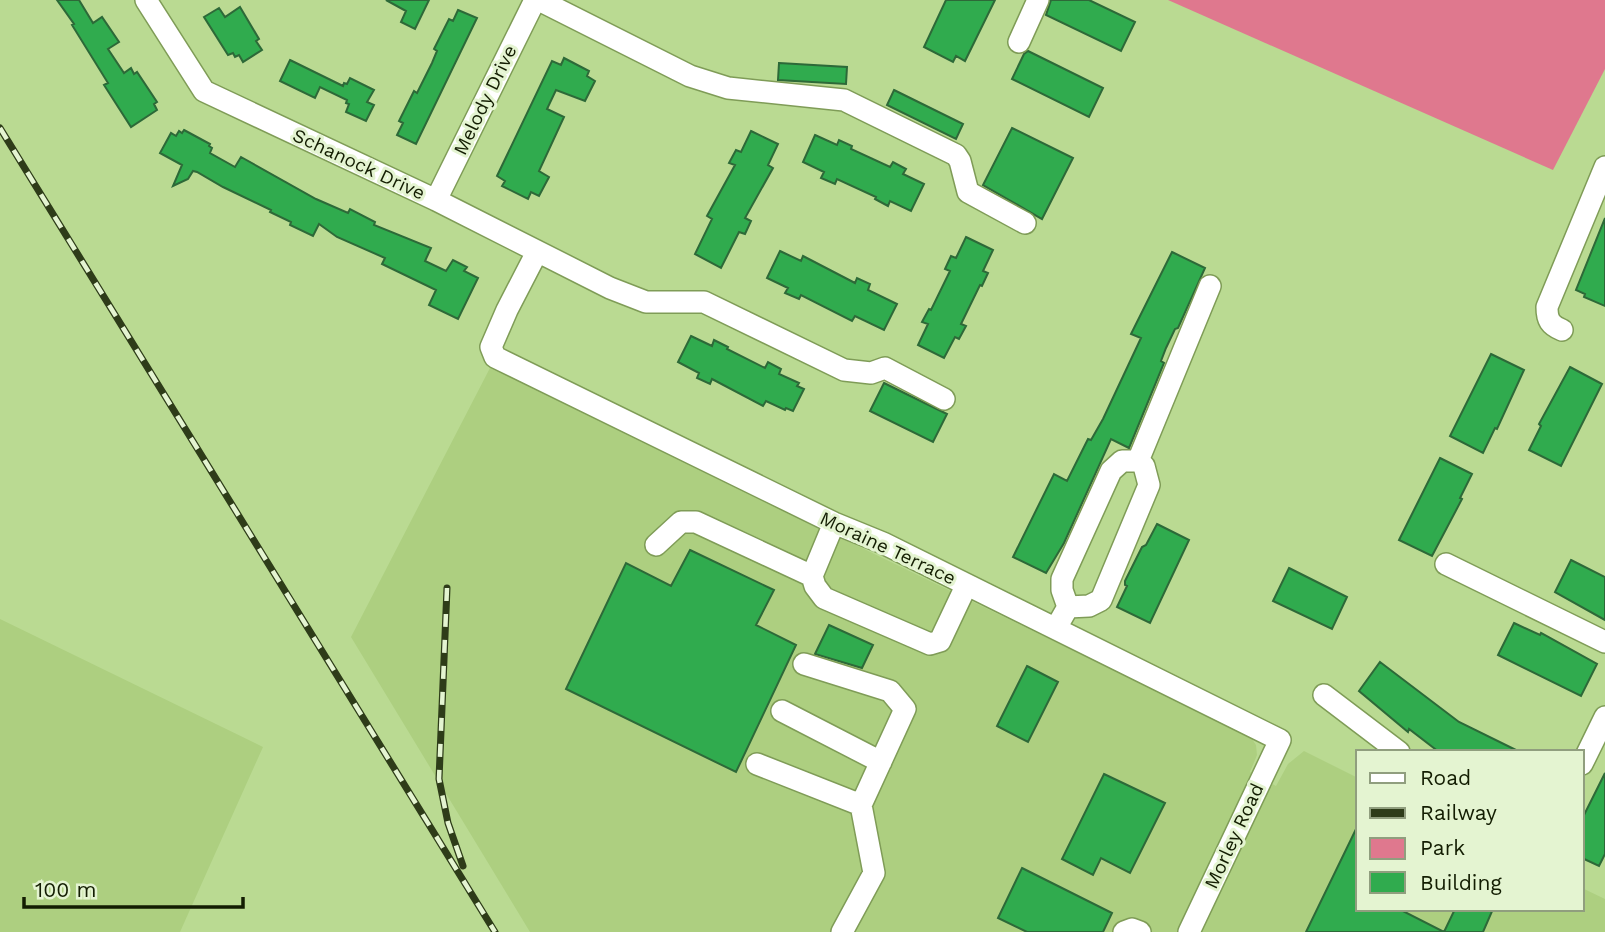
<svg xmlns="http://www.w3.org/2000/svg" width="1605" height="932" viewBox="0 0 1605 932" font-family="'Work Sans',sans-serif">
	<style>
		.built { fill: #adcf80 }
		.green { fill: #df788e }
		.building { fill: #30ab4e; stroke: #2d6938; stroke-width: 2 }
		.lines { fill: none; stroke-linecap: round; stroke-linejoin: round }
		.minor-casing { stroke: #7f9c57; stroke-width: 24 }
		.minor { stroke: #fff; stroke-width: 21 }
		.rail-casing { stroke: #2e3c19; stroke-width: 7 }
		.rail { stroke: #e4f4d1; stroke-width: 4.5; stroke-dasharray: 13; stroke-linecap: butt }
		.labels { text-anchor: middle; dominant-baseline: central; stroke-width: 6; stroke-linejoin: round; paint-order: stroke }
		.street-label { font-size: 19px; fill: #131d02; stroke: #e4f4d1 }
	</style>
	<rect width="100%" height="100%" fill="#bada92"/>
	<path class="built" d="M491 366 541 392 1239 731 1252 739 1256 745 1257 755 1250 772 1276 786 1288 764 1304 751 1358 778V909H1582V888L1605 899V932H530L351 637Z
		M0 619 263 747 180 932H0Z"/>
	<path class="green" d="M1168 0H1605V69L1553 170Z"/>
	<path class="building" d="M57 0H79L93 23 102 17 119 42 108 49 124 73 131 68 134 74 137 72 157 102 154 104 157 110 131 127 104 85 108 83 72 25 74 24Z
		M386 0H429L415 29 401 22 406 11Z
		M946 0H995L965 61 956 56 953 62 924 47Z
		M1051 0H1089L1135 22 1121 51 1046 15Z
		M240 7 259 39 256 41 262 50 243 62 239 55 235 57 233 53 228 55 204 17 219 8 225 17Z
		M458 10 477 18 416 144 397 135 403 123 399 121 414 91 417 93 432 63 437 51 434 49 449 19 453 21Z
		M1028 51 1103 88 1089 117 1012 79 1024 54Z
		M564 58 589 71 587 76 595 81 585 101 556 90 547 109 564 117 539 171 549 177 539 196 531 192 528 199 502 186 505 181 497 176 552 61 561 65Z
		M290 60 343 86 344 83 347 84 350 78 374 90 367 102 374 105 366 121 346 112 349 104 346 103 347 100 320 87 315 98 280 81Z
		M779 63 847 67 846 84 778 80Z
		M894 90 963 124 956 139 887 105Z
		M1012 128 1073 158 1042 219 983 185Z
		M184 130 210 144 209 146 212 148 210 153 235 167 241 157 316 199 348 213 350 209 375 222 374 225 431 248 425 261 446 271 453 260 467 267 464 271 478 278 458 319 429 305 436 290 382 264 385 258 337 237 319 224 313 236 290 225 291 222 270 212 271 210 223 187 197 172 193 171 188 179 173 186 182 165 160 153 171 133 176 136 179 131 182 133Z
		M751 131 778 144 768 165 773 168 745 218 751 221 745 234 739 232 721 268 695 254 712 219 707 216 735 165 729 163 736 150 741 152Z
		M815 135 837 145 839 140 852 146 851 149 890 167 893 162 906 169 903 174 924 184 911 211 890 201 888 206 875 199 876 197 837 179 835 184 821 178 824 172 803 162Z
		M1605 218V306L1584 297 1585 294 1576 290Z
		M966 237 993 250 983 271 988 273 982 286 980 285 961 324 966 326 959 339 955 337 944 358 918 345 928 324 922 322 929 309 931 310 950 271 945 269 951 256 956 258Z
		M780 251 801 261 803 256 855 283 857 278 870 284 868 290 897 304 884 330 855 316 852 321 801 295 799 299 785 293 788 288 767 278Z
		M1172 252 1205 268 1178 328 1175 329 1166 348 1161 361 1164 363 1129 448 1111 439 1064 543 1046 573 1013 557 1054 474 1067 481 1088 439 1091 440 1103 419 1141 338 1131 334Z
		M691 336 712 346 714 340 728 347 727 349 765 368 768 362 781 369 779 374 799 383 797 386 804 389 793 411 786 408 785 410 766 401 763 406 712 379 710 384 697 378 699 373 678 362Z
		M1491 354 1524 370 1497 429 1495 428 1483 453 1450 436Z
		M1570 367 1602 384 1561 466 1529 450 1541 426 1539 424Z
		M884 383 947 414 933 442 870 411Z
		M1440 458 1472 474 1460 498 1462 499 1432 556 1399 540Z
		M1157 524 1189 540 1150 623 1117 607 1127 586 1125 585V581L1142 547 1146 545Z
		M690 550 774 590 756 625 796 645 736 772 566 689 626 563 671 586Z
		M1571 560 1605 577V620L1555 592Z
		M1289 568 1347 597 1332 629 1273 601Z
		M1514 623 1540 635 1541 633 1597 664 1581 696 1498 655Z
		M829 625 873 645 862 668 815 654Z
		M1380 662 1459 722 1520 752H1439L1409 729 1408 732 1359 691Z
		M1027 666 1058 682 1028 742 997 726Z
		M1605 773V854L1599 866 1582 858V819Z
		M1104 774 1165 803 1130 873 1101 858 1093 875 1062 859Z
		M1358 825V909H1399L1444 932 1455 909H1493L1483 932H1306Z
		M1022 868 1112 913 1103 932H1027L998 918Z"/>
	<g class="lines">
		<defs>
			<path id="minor" d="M146 0 204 91 436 200 610 288 646 302H704L844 370 871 373 885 368 944 399
				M539 0 690 76 728 88 844 100 956 155 960 161 968 192 1025 223
				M1019 42 1038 0
				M436 200 535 0
				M537 252 507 310 491 347 495 357 834 523 883 543 1280 740 1189 932
				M1562 330C1550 325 1547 320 1547 307L1605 167
				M1138 461 1210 286
				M656 545 681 522H696L812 576 834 523
				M1446 564 1605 642
				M812 576 815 586 824 598 930 644 940 641 966 586
				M1056 628 1068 607 1062 590V579L1111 471 1122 461H1138L1144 466 1149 485 1101 600 1089 606 1068 607
				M804 664 890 691 905 709 861 805 874 873 842 932
				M1324 695 1399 752
				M782 711 881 762
				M757 764 861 805
				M1582 764 1605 717
				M1124 932 1132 929 1140 932"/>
		</defs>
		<use href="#minor" class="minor-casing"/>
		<use href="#minor" class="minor"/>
		<defs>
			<path id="rail" d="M0 128 495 932
				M447 588 439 779 448 823 463 866"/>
		</defs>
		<use href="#rail" class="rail-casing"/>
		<use href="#rail" class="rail"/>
	</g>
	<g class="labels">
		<g class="street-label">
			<text transform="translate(485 100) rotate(-64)">Melody Drive</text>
			<text transform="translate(359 164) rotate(25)">Schanock Drive</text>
			<text transform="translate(888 548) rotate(25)">Moraine Terrace</text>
			<text transform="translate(1234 836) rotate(-65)">Morley Road</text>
		</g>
	</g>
	<rect x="1356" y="750" width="228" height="161" fill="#e4f4d1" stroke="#909e7e" stroke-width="2"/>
	<rect x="1370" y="773" width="35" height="10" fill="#ffffff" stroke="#909e7e" stroke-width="2"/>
	<text x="1420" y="785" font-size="21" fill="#131d02">Road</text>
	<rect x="1370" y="808" width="35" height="10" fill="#2e3c19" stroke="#909e7e" stroke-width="2"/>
	<text x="1420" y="820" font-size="21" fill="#131d02">Railway</text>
	<rect x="1370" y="838" width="35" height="21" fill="#df788e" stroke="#909e7e" stroke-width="2"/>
	<text x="1420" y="855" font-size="21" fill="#131d02">Park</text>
	<rect x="1370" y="872" width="35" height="21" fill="#30ab4e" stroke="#909e7e" stroke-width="2"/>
	<text x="1420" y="890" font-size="21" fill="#131d02">Building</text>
	<path d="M24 897v10h219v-10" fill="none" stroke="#131d02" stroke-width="3.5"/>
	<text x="35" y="897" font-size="21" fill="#131d02" stroke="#e4f4d1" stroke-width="5" paint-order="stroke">100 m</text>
</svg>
